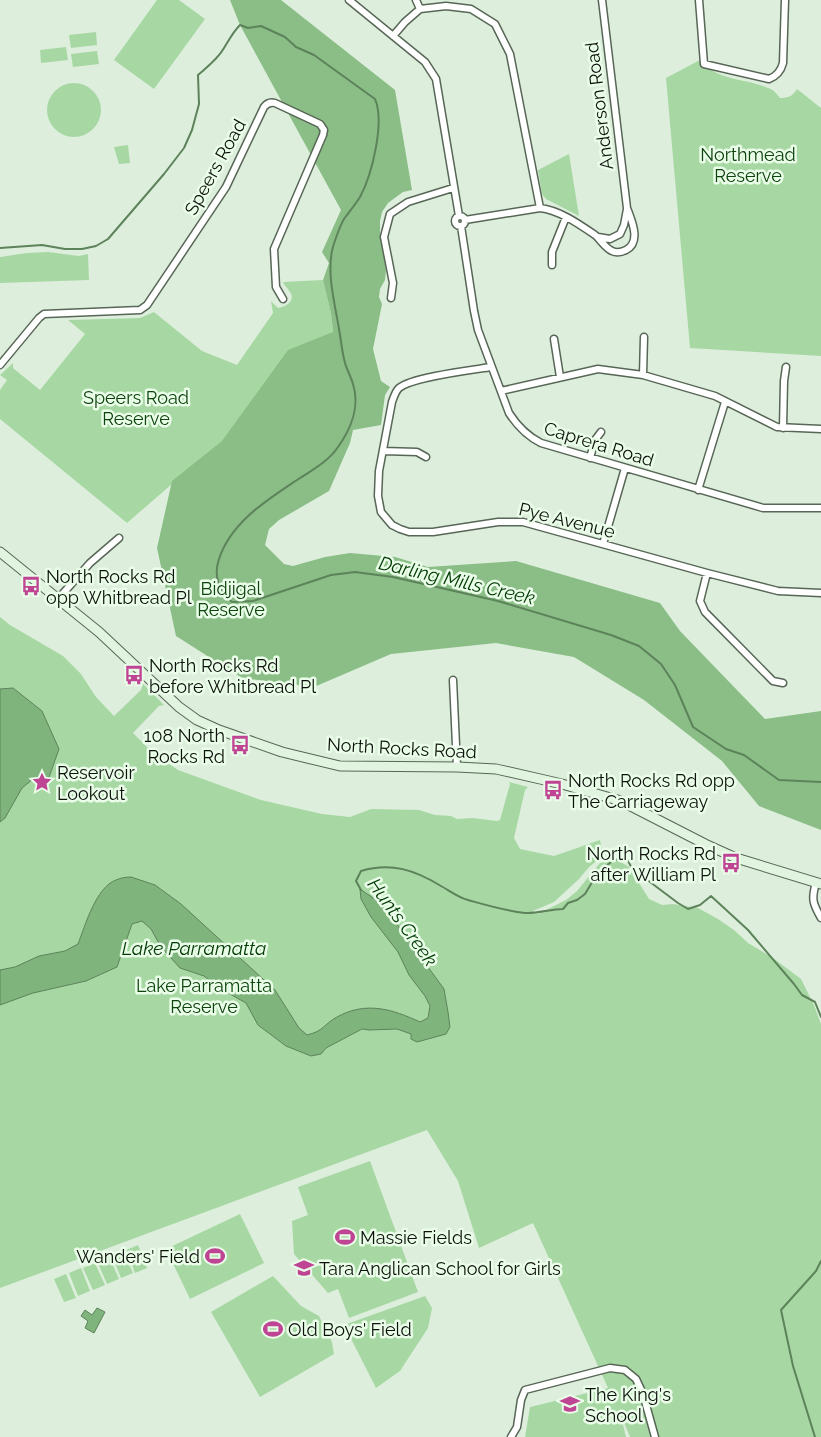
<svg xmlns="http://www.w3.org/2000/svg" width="821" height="1437" viewBox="0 0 821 1437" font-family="Raleway,sans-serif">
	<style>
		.green { fill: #a7d8a3 }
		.forest { fill: #8abe86 }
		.water { fill: #80b47d; stroke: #5d835b }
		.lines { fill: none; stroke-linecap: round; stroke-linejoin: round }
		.stream { stroke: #5d835b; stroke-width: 2 }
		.minor-casing { stroke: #576656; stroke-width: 9 }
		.secondary-casing { stroke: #576656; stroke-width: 11 }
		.minor { stroke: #fff; stroke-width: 6 }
		.secondary { stroke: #e0f4df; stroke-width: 9 }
		.labels { text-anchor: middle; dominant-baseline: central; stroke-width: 5; stroke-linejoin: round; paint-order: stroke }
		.street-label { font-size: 18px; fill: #0c110b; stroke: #eafde9 }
		.park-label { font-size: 18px; fill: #0d430c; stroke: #eafde9 }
		.poi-label { font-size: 18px; fill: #0c110b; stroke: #eafde9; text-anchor: start }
		.water-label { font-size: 19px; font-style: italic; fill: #013a02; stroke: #eafde9 }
	</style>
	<rect width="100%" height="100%" fill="#ddefdc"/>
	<path class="green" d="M157 0H179L205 19 154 89 114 60Z
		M96 32 97 45 71 48 69 35Z
		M66 47 68 60 41 63 40 50Z
		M97 51 99 64 73 67 71 54Z
		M700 60C716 81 746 78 768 88 773 89 777 94 780 98 788 98 793 96 797 89L821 108V356L690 348 666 78Z
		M47 110a27 27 0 1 1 54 0a27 27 0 1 1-54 0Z
		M128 145 130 163 119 164 114 147Z
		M569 154 579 216 546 199 542 194 538 170Z
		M48 252 79 256 88 254 89 280 0 283V257L27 253Z
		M323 280 331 313 335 352 172 484 127 523 0 419V390L7 380 0 375 13 363V368L40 390 85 334 68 320 140 318 154 312 202 351 237 365 273 313 271 301 278 308C286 307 296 301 290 292 288 288 285 287 283 282Z
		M0 617 10 625 63 656 81 674 96 697 114 716 141 690 143 684 164 705 159 706 133 733 153 753 178 770 261 800 322 814 350 817 371 809 419 810 435 815 451 816 457 819 473 818 497 821 500 820 510 784 509 782 528 787 525 790 514 838 520 849 554 856 600 840 603 856 589 867 579 879 554 902 533 911 538 914 566 900 577 891 600 863 616 859 629 867 649 899 662 905 673 904 698 908 718 919 734 930 748 943 773 958 801 979 814 1005 821 1024V1437H630L620 1413 626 1437H525L530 1407 608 1388 533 1223 479 1248 458 1181 427 1130 0 1288Z
		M370 1161 418 1292 349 1318 338 1289 328 1293 294 1254 292 1221 308 1215 298 1187Z
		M240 1214 264 1263 190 1299 166 1249Z
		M138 1245 147 1268 135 1273 126 1250Z
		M123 1251 133 1273 121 1278 112 1256Z
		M109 1256 119 1279 107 1284 97 1261Z
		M95 1263 105 1285 93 1290 83 1268Z
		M81 1268 90 1291 78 1296 69 1273Z
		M66 1274 76 1298 64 1302 54 1279Z
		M273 1276 301 1306 319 1316 332 1342 334 1354 260 1397 211 1312Z
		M425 1296 432 1308 428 1328 400 1371 376 1388 344 1325Z"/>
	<path class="forest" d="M230 0H281L395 90 412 190 403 192 388 203 382 212 380 221V233L386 270 385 280 380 289 379 297 382 304 373 349 381 381 390 387 385 395 381 425 353 430 350 443 329 491 279 520 269 529 265 545 284 564 293 566 325 557 350 553 395 557 428 567 516 561 660 603 680 631 765 719 821 711V830L759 806 722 761 644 700 574 657 496 643 391 654 314 687 242 678 176 636 157 548 172 481 222 441 288 350 333 332 331 313 323 280 329 263 322 252 341 210 240 25Z"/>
	<path class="water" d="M13 688 42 711 59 749 48 780 33 779 22 788 5 818 0 822V689Z
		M131 877 155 885 181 904 275 990 299 1028 307 1035C324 1031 324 1024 337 1017 366 1001 392 1009 420 1022L428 1018 430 1006 425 996 409 975 398 952 371 917 361 899 360 889 379 902 391 916 444 989 448 1012 450 1027 446 1034 417 1042 411 1039V1034L397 1029 369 1030 362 1029 326 1048 321 1054 311 1056 286 1046 258 1025 246 1003 221 989 204 976 180 968 161 947 151 929 142 921 132 924 117 967 86 981 33 993 0 1005V970L15 967 39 956 65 951 78 944C85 926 96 887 116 880 120 878 126 877 131 877Z
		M97 1308 105 1312 94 1333 85 1328 88 1321 81 1316 85 1310 92 1315Z"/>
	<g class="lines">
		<path class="stream" d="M0 248 42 245 65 249H82L96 246 108 239 164 174 184 148 192 130 199 104 198 75C207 67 218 59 224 48 229 40 233 32 240 25L248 28 261 26 285 37 296 47 314 55 375 99C385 122 372 175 360 197 355 205 349 212 344 219 340 226 334 242 332 251 327 276 335 304 339 329 341 340 342 352 345 363 347 370 351 377 353 384 360 406 351 429 338 447 328 462 312 470 297 480 267 500 231 522 219 559 213 577 219 590 232 602L253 601 331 575 355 572 393 577 498 601 611 635 639 646 661 664 675 685 693 727 726 749 744 755 779 780 821 782
			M361 890 356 881 361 871C391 862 415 870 441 886 450 891 459 898 468 900 486 905 506 911 525 913 536 914 551 909 563 909L568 903 577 900 585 894 594 879 603 868 614 860 622 858 628 861 634 872 646 879 678 903 688 909 700 905 711 896 748 930 794 984 802 995 815 1002 821 1017
			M815 1437 793 1366 781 1310 816 1271 821 1261"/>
		<defs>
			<path id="minor" d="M349 0 425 62 436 79 459 216
				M416 0 420 9
				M699 0 704 64 769 79C777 76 781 71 783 63L785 0
				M393 36 405 22 420 9 446 6 471 9 495 24 510 54 540 208
				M455 221a5 5 0 1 1 10 0a5 5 0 1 1-10 0Z
				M465 220 540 208C559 210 579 224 595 235 600 239 605 248 612 251 616 253 622 252 626 250 642 242 631 219 627 208L602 0
				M461 226 474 311 478 330 509 413C518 427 527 436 541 443L763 508H821
				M598 237 610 239 620 234 624 225 627 209
				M552 265V252L566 217
				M391 298 393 283 384 237 390 214 408 202 453 188
				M554 339 560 377
				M0 365 39 318 44 314 140 310 147 305 226 187 264 107C267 103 271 102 275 103L320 124 324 130 323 135 274 249 276 287 283 299
				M491 367C472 370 412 377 399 388 395 392 394 397 392 402L379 471 378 496 381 512 392 525 400 529 409 532H433L498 522H523L707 573 778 591 821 593
				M643 375 644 337
				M501 391 598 369 643 375 715 396 777 427 821 429
				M783 428 784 381 786 367
				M383 451 417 452 426 457
				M590 458 595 440 601 432
				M698 490 725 402
				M603 544 625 468
				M707 573 700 601 705 612 773 681 783 683
				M58 599 90 563 119 538
				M453 680 457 767
				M816 883C811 899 813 904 821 918
				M511 1437 517 1427 521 1400 525 1390 610 1368 625 1370 636 1379 643 1394 655 1437"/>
			<path id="secondary" d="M0 552 99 632 179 707 197 720 219 730 282 752 340 766 457 767 496 769 562 784 621 801 705 844 736 858 821 884"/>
		</defs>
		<use href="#minor" class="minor-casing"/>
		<use href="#secondary" class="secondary-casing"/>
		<use href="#minor" class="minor"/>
		<use href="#secondary" class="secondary"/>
	</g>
	<defs>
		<symbol id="bus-bare" viewBox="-9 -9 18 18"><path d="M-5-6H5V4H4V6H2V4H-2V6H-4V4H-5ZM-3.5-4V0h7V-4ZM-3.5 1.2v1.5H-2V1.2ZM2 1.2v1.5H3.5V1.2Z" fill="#bf4494" stroke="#eafde9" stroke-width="2.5" paint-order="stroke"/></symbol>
		<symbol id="sight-bare" viewBox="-9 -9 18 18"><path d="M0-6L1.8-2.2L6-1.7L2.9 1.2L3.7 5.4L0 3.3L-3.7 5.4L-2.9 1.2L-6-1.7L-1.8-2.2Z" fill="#bf4494" stroke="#eafde9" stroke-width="2.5" paint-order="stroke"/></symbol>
		<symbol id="stadium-bare" viewBox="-9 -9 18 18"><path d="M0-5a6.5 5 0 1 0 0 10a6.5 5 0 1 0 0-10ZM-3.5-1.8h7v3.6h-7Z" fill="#bf4494" stroke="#eafde9" stroke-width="2.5" paint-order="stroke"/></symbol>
		<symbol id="school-bare" viewBox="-9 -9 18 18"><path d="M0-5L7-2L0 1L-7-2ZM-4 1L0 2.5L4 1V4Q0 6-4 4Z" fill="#bf4494" stroke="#eafde9" stroke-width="2.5" paint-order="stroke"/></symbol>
	</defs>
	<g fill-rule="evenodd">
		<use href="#bus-bare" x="17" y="572" width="28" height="28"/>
		<use href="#bus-bare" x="120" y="661" width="28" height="28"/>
		<use href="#bus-bare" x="226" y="731" width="28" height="28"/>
		<use href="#sight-bare" x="28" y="768" width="28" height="28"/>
		<use href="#bus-bare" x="539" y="776" width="28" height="28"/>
		<use href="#bus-bare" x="717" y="849" width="28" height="28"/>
		<use href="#stadium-bare" x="331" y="1223" width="28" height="28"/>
		<use href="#stadium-bare" x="201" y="1242" width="28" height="28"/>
		<use href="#school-bare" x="290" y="1254" width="28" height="28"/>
		<use href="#stadium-bare" x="259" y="1315" width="28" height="28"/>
		<use href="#school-bare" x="556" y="1390" width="28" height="28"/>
	</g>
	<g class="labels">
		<g class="street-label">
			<text transform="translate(599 106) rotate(-97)">Anderson Road</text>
			<text transform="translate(215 167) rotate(-61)">Speers Road</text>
			<text transform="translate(599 444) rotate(17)">Caprera Road</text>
			<text transform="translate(567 520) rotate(14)">Pye Avenue</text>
			<text transform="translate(402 748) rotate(3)">North Rocks Road</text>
		</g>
		<g class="park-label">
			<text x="748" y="154">Northmead<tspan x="748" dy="21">Reserve</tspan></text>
			<text x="136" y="397">Speers Road<tspan x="136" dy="21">Reserve</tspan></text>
			<text x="231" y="588">Bidjigal<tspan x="231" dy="21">Reserve</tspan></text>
			<text x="204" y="985">Lake Parramatta<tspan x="204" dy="21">Reserve</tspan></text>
		</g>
		<g class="poi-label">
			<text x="46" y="576">North Rocks Rd<tspan x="46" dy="21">opp Whitbread Pl</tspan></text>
			<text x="149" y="665">North Rocks Rd<tspan x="149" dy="21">before Whitbread Pl</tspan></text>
			<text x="225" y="735" text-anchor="end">108 North<tspan x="225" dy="21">Rocks Rd</tspan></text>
			<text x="57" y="772">Reservoir<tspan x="57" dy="21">Lookout</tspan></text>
			<text x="568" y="780">North Rocks Rd opp<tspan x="568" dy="21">The Carriageway</tspan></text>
			<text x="716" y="853" text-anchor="end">North Rocks Rd<tspan x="716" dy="21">after William Pl</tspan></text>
			<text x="360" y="1237">Massie Fields</text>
			<text x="200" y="1256" text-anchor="end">Wanders' Field</text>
			<text x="319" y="1268">Tara Anglican School for Girls</text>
			<text x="288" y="1329">Old Boys' Field</text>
			<text x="585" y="1394">The King's<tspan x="585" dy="21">School</tspan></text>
		</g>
		<g class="water-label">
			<text transform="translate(457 580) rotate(13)">Darling Mills Creek</text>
			<text transform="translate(403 922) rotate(54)">Hunts Creek</text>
			<text x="194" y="948">Lake Parramatta</text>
		</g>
	</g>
</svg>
